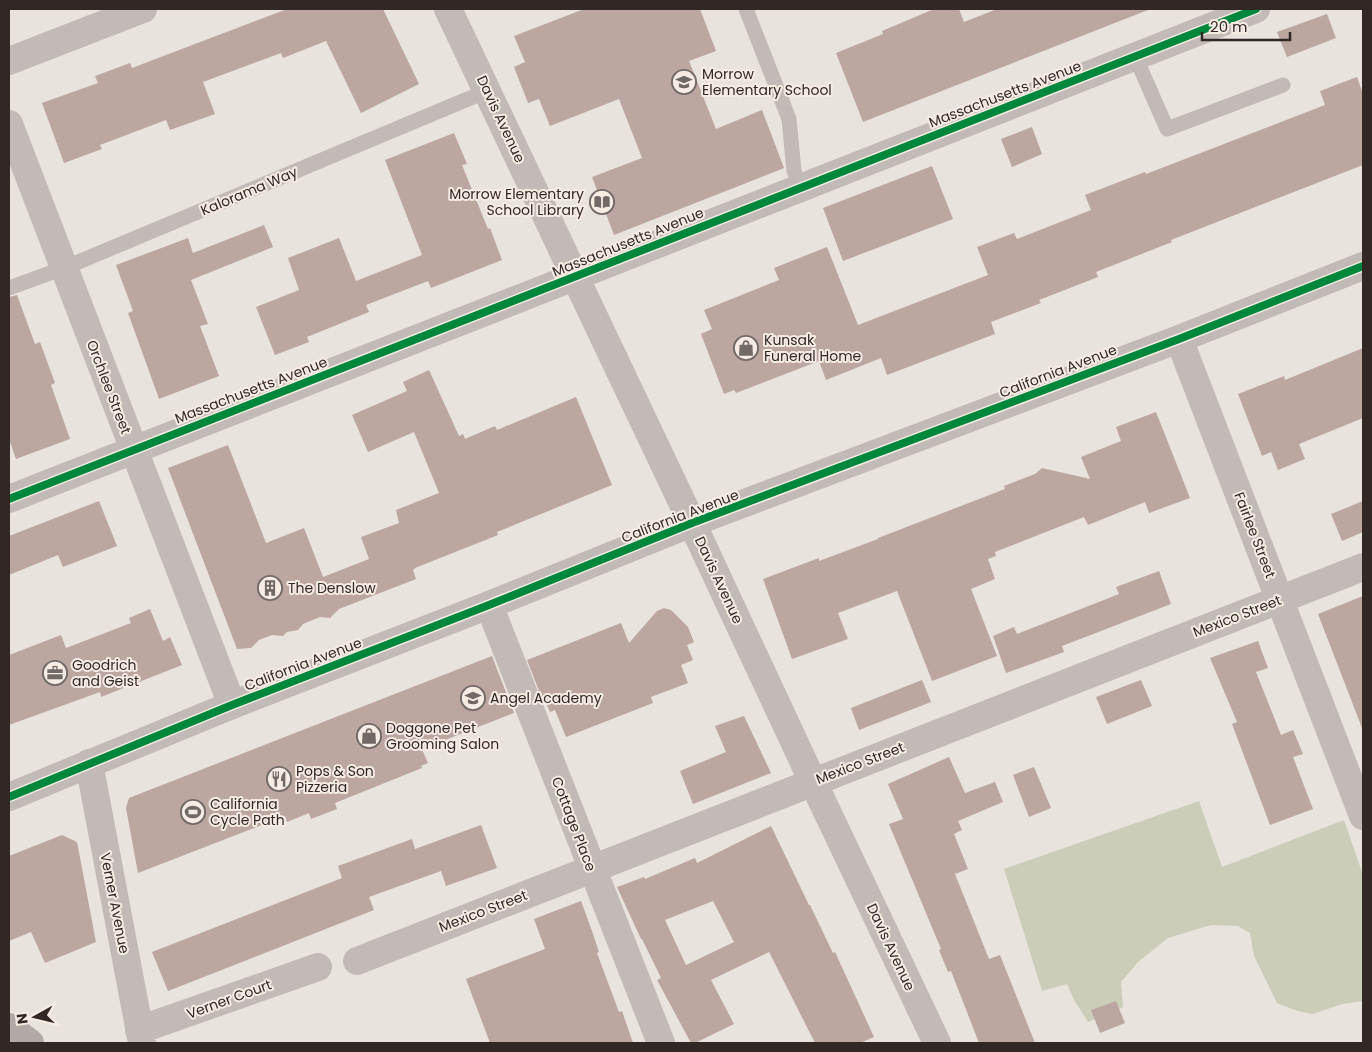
<svg xmlns="http://www.w3.org/2000/svg" width="1372" height="1052" viewBox="0 0 1372 1052" font-family="Poppins,sans-serif">
	<style>
		.green { fill: #cbcdb8 }
		.building { fill: #bba6a0; fill-rule: evenodd }
		.lines { fill: none; stroke-linecap: round; stroke-linejoin: round }
		.service { stroke: #c1bab6; stroke-width: 15 }
		.minor { stroke: #c1bab6; stroke-width: 28 }
		.tertiary { stroke: #c1bab6; stroke-width: 28 }
		.primary { stroke: #b0a9a5; stroke-width: 28 }
		.cycleway-casing { stroke: #f6ece3; stroke-width: 11 }
		.cycleway { stroke: #00873e; stroke-width: 8 }
		.labels { text-anchor: middle; dominant-baseline: central; stroke-width: 4; stroke-linejoin: round; paint-order: stroke }
		.poi-label { font-size: 14px; fill: #312826; stroke: #f6ece3; text-anchor: start }
		.street-label { font-size: 14px; fill: #312826; stroke: #f6ece3 }
	</style>
	<rect width="100%" height="100%" fill="#e9e3dd"/>
	<path class="green" d="M1199 801 1222 867 1344 820 1363 875V1001L1342 1004 1313 1014 1297 1011 1277 1003 1254 956 1250 933 1238 926 1211 925 1168 938 1138 962 1121 982 1123 1007 1088 1022 1074 1000 1067 984 1042 991 1004 869Z"/>
	<path class="building" d="M287 9H383L419 84 361 113 326 41 283 58 281 53 203 82 215 114 170 130 166 120 100 145 102 149 64 163 42 103 98 83 95 76 130 63 132 68Z
		M584 9H700L716 51 689 61 716 129 762 110 784 168 614 235 592 177 642 158 619 99 550 126 539 99 528 103 514 67 525 62 514 36Z
		M934 9H959L964 22 997 9H1148V10L863 122 836 53 883 34 882 31Z
		M1327 14 1336 38 1287 57 1277 32Z
		M1357 77 1363 94V165L1171 240 1172 242 1096 272 1098 277 1039 300 1041 303 991 322 995 334 887 375 881 358 826 380 819 361 736 393 734 390 724 394 701 334 712 329 704 310 779 280 774 268 827 247 858 325 988 275 977 247 1014 233 1017 239 1091 210 1085 195 1145 172 1146 174 1325 105 1320 91Z
		M1032 127 1042 154 1012 167 1001 139Z
		M454 133 467 164 462 165 488 229 490 228 502 260 431 288 428 281 366 305 369 312 307 337 309 342 275 355 256 307 299 290 288 258 339 238 356 281 422 255 385 160Z
		M932 166 953 219 843 261 823 208Z
		M264 225 273 247 191 280 208 324 200 326 219 376 159 399 128 313 133 311 116 265 188 238 193 253Z
		M17 295 35 344 40 342 55 383 51 385 70 439 16 459 9 439V297Z
		M1363 348V418L1299 444 1305 459 1278 470 1271 452 1262 456 1238 394 1284 376 1285 380Z
		M429 370 459 436 463 434 465 439 495 426 497 430 576 397 612 485 497 532 498 535 415 568V569L413 570 416 579 339 609 330 618 320 617 303 624 298 630 287 632 283 636 272 635 259 640 251 648 237 649 168 468 228 445 266 543 304 528 323 577 369 559 361 537 399 523 396 510 439 493 414 432 368 452 352 415 407 391 403 382Z
		M1156 412 1190 498 1149 513 1145 502 1088 525 1084 517 995 552 996 556 988 559 995 579 971 589 997 656 932 681 897 591 838 613 848 639 792 659 763 579 819 558V561L878 539V538L1005 489 1004 486 1035 474 1042 468 1090 479 1081 457 1121 441 1116 427Z
		M99 501 117 546 63 567 58 555 9 575V536Z
		M1363 501V532L1342 541 1331 514Z
		M1159 571 1171 604 1062 646 1064 652 1006 673 993 636 1014 627 1017 634 1119 594 1116 587Z
		M1363 596V728H1362L1318 614Z
		M664 608 671 610 688 627 694 642 687 645 693 660 681 665 688 683 651 697 653 703 566 737 555 710 550 712 545 700 543 701 527 660 621 623 629 643 657 611Z
		M150 609 163 641 170 637 182 665 101 697 100 692 9 725V655L61 635 66 648 131 623 129 618Z
		M1258 641 1268 668 1256 672 1281 735 1293 730 1303 754 1293 757 1313 809 1270 825 1232 724 1237 722 1210 658Z
		M492 656 514 713 422 749 428 763 421 766 422 768 335 803 337 809 311 819 309 813 287 822 285 816 138 873 126 808 129 798Z
		M922 680 931 702 859 730 851 708Z
		M1141 680 1152 706 1107 724 1096 697Z
		M744 716 771 773 693 804 680 771 726 752 715 726Z
		M949 757 965 793 995 782 1003 802 958 821 962 830 954 834 968 869 955 874 989 959 1000 955 1035 1043H979L951 971 948 972 939 950 941 949 889 824 903 819 888 784Z
		M1034 767 1051 808 1029 817 1013 775Z
		M481 825 497 868 446 886 441 871 369 897 374 910 168 991 152 952 342 878 338 866 412 839 415 849Z
		M771 826 809 905H810L833 953 835 952 874 1037 860 1043H815L769 952 711 980 734 1024 695 1043H691L657 980 661 978 642 939H641L617 887 644 877 645 879 695 858 697 863ZM713 901 734 942 686 965 665 920Z
		M62 835 77 842 96 942 45 963 31 932 9 941V856Z
		M581 901 592 931 599 952 597 953 619 1012 622 1011 633 1043H490L466 979 545 949 534 919Z
		M1116 1001 1125 1023 1100 1033 1091 1010Z"/>
	<g class="lines">
		<path class="service" d="M746 9 789 119 794 171 801 187
			M1135 56 1167 129 1283 85
			M9 288 64 268 487 91"/>
		<path class="minor" d="M9 61 143 9
			M9 124 232 705
			M1179 339 1363 816
			M9 499 1256 9
			M692 523 813 782 937 1043
			M489 605 661 1043
			M89 763 142 1043
			M357 961 1363 567
			M139 1030 318 967"/>
		<path class="tertiary" d="M448 9 692 523
			M9 797 232 705 489 605 692 523 1179 339 1363 266"/>
		<path class="primary" d="M9 1027 30 1043"/>
		<defs>
			<path id="cycleway" d="M9 499 1256 9
				M9 797 232 705 489 605 692 523 1179 339 1363 266"/>
		</defs>
		<use href="#cycleway" class="cycleway-casing"/>
		<use href="#cycleway" class="cycleway"/>
	</g>
	<defs>
		<symbol id="school-ring" viewBox="-11 -11 22 22"><circle r="9.5" fill="#f6ece3" stroke="#716966" stroke-width="1.5"/><path d="M0-5L7-2L0 1L-7-2ZM-4 1L0 2.5L4 1V4Q0 6-4 4Z" fill="#716966"/></symbol>
		<symbol id="library-ring" viewBox="-11 -11 22 22"><circle r="9.5" fill="#f6ece3" stroke="#716966" stroke-width="1.5"/><path d="M-6-4Q-3-5.5-.7-3.5V5Q-3 3-6 4ZM6-4Q3-5.5 .7-3.5V5Q3 3 6 4Z" fill="#716966"/></symbol>
		<symbol id="shop-ring" viewBox="-11 -11 22 22"><circle r="9.5" fill="#f6ece3" stroke="#716966" stroke-width="1.5"/><path d="M-5-2.5h2.3a2.7 3.5 0 0 1 5.4 0H5L5.5 6h-11ZM-1.5-2.5h3a1.5 2.3 0 0 0-3 0Z" fill="#716966"/></symbol>
		<symbol id="building-ring" viewBox="-11 -11 22 22"><circle r="9.5" fill="#f6ece3" stroke="#716966" stroke-width="1.5"/><path d="M-4-6H4V6H1V3H-1V6H-4ZM-2.5-4.3h1.7v1.8h-1.7ZM.8-4.3h1.7v1.8H.8ZM-2.5-1h1.7V.8h-1.7ZM.8-1h1.7V.8H.8Z" fill="#716966"/></symbol>
		<symbol id="office-ring" viewBox="-11 -11 22 22"><circle r="9.5" fill="#f6ece3" stroke="#716966" stroke-width="1.5"/><path d="M-6-3h4V-5.5h4V-3h4V5H-6ZM-1-4.5V-3h2v-1.5ZM-6 0V1H6V0Z" fill="#716966"/></symbol>
		<symbol id="restaurant-ring" viewBox="-11 -11 22 22"><circle r="9.5" fill="#f6ece3" stroke="#716966" stroke-width="1.5"/><path d="M-5-6h1v4h1v-4h1v4h1v-4h1v5L-1.5 .5V6h-2V.5L-5-1ZM5-6V6H3V1.5H1.5Q1.5-4 5-6Z" fill="#716966"/></symbol>
		<symbol id="stadium-ring" viewBox="-11 -11 22 22"><circle r="9.5" fill="#f6ece3" stroke="#716966" stroke-width="1.5"/><path d="M0-5a6.5 5 0 1 0 0 10a6.5 5 0 1 0 0-10ZM-3.5-1.8h7v3.6h-7Z" fill="#716966"/></symbol>
	</defs>
	<g fill-rule="evenodd">
		<use href="#school-ring" x="670" y="68" width="28" height="28"/>
		<use href="#library-ring" x="588" y="188" width="28" height="28"/>
		<use href="#shop-ring" x="732" y="334" width="28" height="28"/>
		<use href="#building-ring" x="256" y="574" width="28" height="28"/>
		<use href="#office-ring" x="41" y="659" width="28" height="28"/>
		<use href="#school-ring" x="459" y="684" width="28" height="28"/>
		<use href="#shop-ring" x="355" y="722" width="28" height="28"/>
		<use href="#restaurant-ring" x="265" y="765" width="28" height="28"/>
		<use href="#stadium-ring" x="179" y="798" width="28" height="28"/>
	</g>
	<g class="labels">
		<g class="poi-label">
			<text x="702" y="74">Morrow<tspan x="702" dy="16">Elementary School</tspan></text>
			<text x="584" y="194" text-anchor="end">Morrow Elementary<tspan x="584" dy="16">School Library</tspan></text>
			<text x="764" y="340">Kunsak<tspan x="764" dy="16">Funeral Home</tspan></text>
			<text x="288" y="588">The Denslow</text>
			<text x="72" y="665">Goodrich<tspan x="72" dy="16">and Geist</tspan></text>
			<text x="490" y="698">Angel Academy</text>
			<text x="386" y="728">Doggone Pet<tspan x="386" dy="16">Grooming Salon</tspan></text>
			<text x="296" y="771">Pops &amp; Son<tspan x="296" dy="16">Pizzeria</tspan></text>
			<text x="210" y="804">California<tspan x="210" dy="16">Cycle Path</tspan></text>
		</g>
		<g class="street-label">
			<text transform="translate(1005 94) rotate(-21)">Massachusetts Avenue</text>
			<text transform="translate(501 119) rotate(65)">Davis Avenue</text>
			<text transform="translate(249 191) rotate(-23)">Kalorama Way</text>
			<text transform="translate(628 242) rotate(-22)">Massachusetts Avenue</text>
			<text transform="translate(1058 371) rotate(-21)">California Avenue</text>
			<text transform="translate(109 387) rotate(69)">Orchlee Street</text>
			<text transform="translate(251 390) rotate(-21)">Massachusetts Avenue</text>
			<text transform="translate(680 516) rotate(-21)">California Avenue</text>
			<text transform="translate(1255 535) rotate(69)">Fairlee Street</text>
			<text transform="translate(719 580) rotate(65)">Davis Avenue</text>
			<text transform="translate(1237 616) rotate(-21)">Mexico Street</text>
			<text transform="translate(303 664) rotate(-21)">California Avenue</text>
			<text transform="translate(860 763) rotate(-21)">Mexico Street</text>
			<text transform="translate(574 824) rotate(69)">Cottage Place</text>
			<text transform="translate(115 903) rotate(79)">Verner Avenue</text>
			<text transform="translate(483 911) rotate(-21)">Mexico Street</text>
			<text transform="translate(891 947) rotate(65)">Davis Avenue</text>
			<text transform="translate(229 999) rotate(-20)">Verner Court</text>
		</g>
	</g>
	<rect width="1372" height="1052" fill="none" stroke="#312826" stroke-width="20"/>
	<g transform="translate(35 1017) rotate(262)" stroke="#f6ece3" stroke-width="4" paint-order="stroke">
	<path d="M0-4L9 19L0 12L-9 19Z" fill="#312826"/>
	<text y="-8" font-size="14" font-weight="bold" text-anchor="middle" fill="#312826">N</text>
	</g>
	<path d="M1202 32v8h88v-8" fill="none" stroke="#312826" stroke-width="2.5"/>
	<text x="1210" y="32" font-size="15" fill="#312826" stroke="#f6ece3" stroke-width="4" paint-order="stroke">20 m</text>
</svg>
